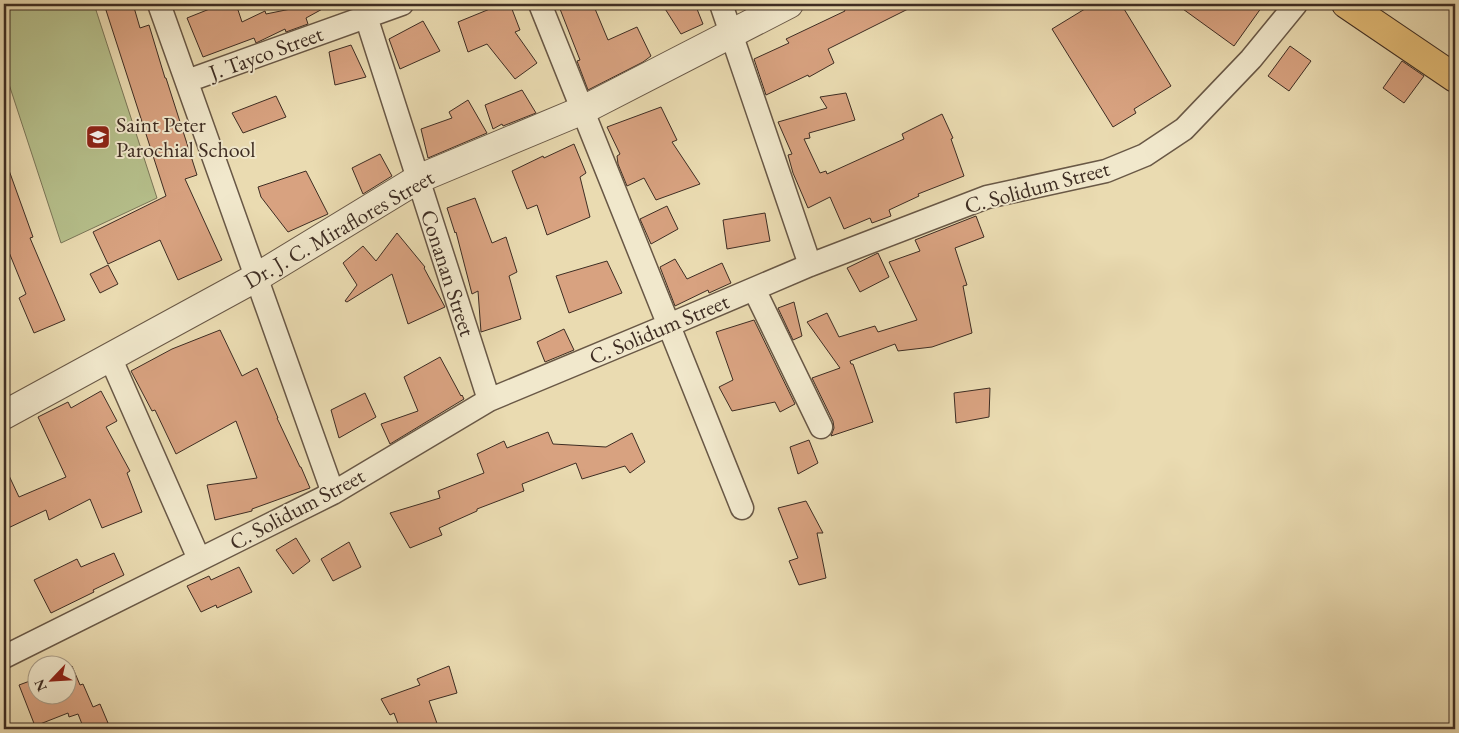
<svg xmlns="http://www.w3.org/2000/svg" width="1459" height="733" viewBox="0 0 1459 733" font-family="'EB Garamond',serif">
	<style>
		.green { fill: #b6c08c; stroke: #7a7658 }
		.building { fill: #d8a280; stroke: #3e2d23 }
		.lines { fill: none; stroke-linecap: round; stroke-linejoin: round }
		.minor-casing { stroke: #695846; stroke-width: 25 }
		.tertiary-casing { stroke: #695846; stroke-width: 30 }
		.primary-casing { stroke: #3e2d23; stroke-width: 30 }
		.minor { stroke: #f1e8cc; stroke-width: 22 }
		.tertiary { stroke: #f1e8cc; stroke-width: 28 }
		.primary { stroke: #e5be78; stroke-width: 28 }
		.labels { text-anchor: middle; dominant-baseline: central; stroke-width: 4; stroke-linejoin: round; paint-order: stroke }
		.street-label { font-size: 22px; fill: #3e2d23; stroke: #f1e8cc }
		.poi-label { font-size: 22px; fill: #3e2d23; stroke: #f1e8cc; text-anchor: start }
	</style>
	<rect width="100%" height="100%" fill="#eadbb1"/>
	<filter id="stains"><feTurbulence type="fractalNoise" baseFrequency=".004" numOctaves="4"/><feColorMatrix values="0 0 0 0 .2 0 0 0 0 .09 0 0 0 0 .02 0 0 0 .5 -.17"/></filter>
	<radialGradient id="worn" r=".72"><stop offset=".6" stop-color="#630" stop-opacity="0"/><stop offset="1" stop-color="#630" stop-opacity=".3"/></radialGradient>
	<path class="green" d="M4 4H94L157 198 61 243 4 69Z"/>
	<path class="building" d="M104 4H133L140 28 149 25 165 78H166L197 175 185 179 222 260 178 280 160 240 108 264 93 232 166 196Z
		M222 4H236L242 22 265 11 266 14 315 4H325L326 7 306 18 308 24 286 32 285 29 256 43 254 38 203 57 187 18Z
		M502 4H510L520 30 515 32 537 63 515 79 487 44 468 52 458 22Z
		M572 4H593L608 40 637 27 651 56 643 62 588 90 577 61 580 60 560 9Z
		M662 4H695L703 24 681 34Z
		M842 4H918L828 49 834 63 809 77 808 75 766 95 754 59 789 43 786 39 845 11Z
		M1093 4H1121L1171 86 1134 109 1136 113 1113 127 1052 29Z
		M1176 4H1264L1234 46Z
		M423 21 440 51 400 69 389 39Z
		M351 45 366 77 335 85 329 52Z
		M1290 46 1311 61 1289 91 1268 76Z
		M1402 61 1424 76 1404 103 1383 88Z
		M522 90 536 113 503 126 502 124 493 129 485 105Z
		M846 93 855 120 809 133 810 138 804 139 820 173 826 171 827 174 904 139 902 134 942 114 953 138 951 139 964 176 918 194 919 196 889 210 891 216 872 223 870 218 844 229 830 197 808 208 793 173 788 155 792 154 778 122 827 108 820 97Z
		M276 96 286 117 243 133 232 113Z
		M468 100 487 133 428 158 421 129 452 118 449 112Z
		M661 107 677 140 672 142 700 184 656 200 644 178 627 186 618 164 617 156 620 154 607 127Z
		M574 144 586 173 580 177 590 217 547 235 537 205 527 209 512 171 543 156 544 158Z
		M380 154 392 176 363 194 352 168Z
		M4 162H6L33 237 30 238 65 320 34 333 19 298 26 294 4 240Z
		M306 171 328 214 288 232 261 197 258 187Z
		M475 198 492 243 506 237 517 272 509 276 521 319 481 332 478 291 472 294 456 232 455 233 447 208Z
		M667 206 678 229 651 244 640 219Z
		M765 213 770 241 727 249 723 220Z
		M976 216 984 237 955 248 967 285 963 286 972 333 932 347 898 351 895 344 850 361 851 364H853L873 422 831 436 834 428 833 421 812 378 840 368 807 322 827 313 839 337 875 326 878 332 917 320 889 262 920 251 915 240Z
		M397 233 425 267 424 268 445 307 408 324 392 274 347 302 345 301 357 285 343 263 363 246 376 261Z
		M878 253 889 277 860 292 847 268Z
		M675 259 687 279 722 263 731 283 709 293 708 290 675 306 660 267Z
		M607 261 622 293 569 313 556 276Z
		M108 265 118 284 100 293 90 274Z
		M794 302 802 336 793 340 778 308Z
		M754 320 795 404 780 412 775 402 732 411 719 387 733 380 716 332Z
		M564 329 574 350 545 362 537 342Z
		M220 330 242 376 257 368 278 418H277L300 467H301L310 488 252 509V511L215 520 207 485 257 478 236 421 176 454 155 410 152 411 131 371 172 349Z
		M440 357 461 396 462 395 464 399 390 444 381 424 418 411 404 377Z
		M990 388 989 417 956 423 954 393Z
		M101 391 117 421 106 427 130 471 127 473 142 512 102 528 90 499 49 520 46 510 4 530V465L19 497 66 477 38 417 68 402 71 408Z
		M365 393 376 417 339 438 331 410Z
		M548 432 553 444 606 447 632 433 645 462 630 473 625 466 582 479 576 463 522 484 524 491 477 509V511L439 528 442 535 410 548 390 513 440 498 438 491 484 473 477 454 504 441 507 448Z
		M809 440 818 463 798 474 790 447Z
		M806 501 823 533H817L826 578 799 585 789 561 798 558 778 508Z
		M296 538 310 561 293 574 276 550Z
		M349 542 361 567 333 581 321 559Z
		M114 553 124 575 93 590 94 592 51 613 34 580 77 559 81 567Z
		M239 567 252 592 217 608 216 605 201 612 187 586 209 576 211 580Z
		M72 666 80 685 83 684 93 707 100 704 108 723 103 725 104 729H84L78 714 69 717 68 713 35 726 19 685 38 678V696H68V668Z
		M449 666 457 693 429 701 439 729H400L394 713 390 715 381 699 420 685 417 679Z"/>
	<g class="lines">
		<defs>
			<path id="minor" d="M159 4 333 493
				M362 4 489 400
				M540 4 742 508
				M721 4 810 265
				M187 81 402 4
				M754 289 821 427
				M110 357 199 559
				M4 657 333 493 489 400 669 325 810 265 987 197 1106 171 1145 155 1184 129 1251 59 1296 4"/>
			<path id="tertiary" d="M4 415 257 277 418 179 583 110 789 4"/>
			<path id="primary" d="M1346 4 1455 78"/>
		</defs>
		<use href="#minor" class="minor-casing"/>
		<use href="#tertiary" class="tertiary-casing"/>
		<use href="#primary" class="primary-casing"/>
		<use href="#minor" class="minor"/>
		<use href="#tertiary" class="tertiary"/>
		<use href="#primary" class="primary"/>
	</g>
	<defs>
		<symbol id="school-square" viewBox="-11 -11 22 22"><rect x="-9" y="-9" width="18" height="18" rx="4" fill="#8f2418" stroke="#f1e8cc"/><path d="M0-5L7-2L0 1L-7-2ZM-4 1L0 2.5L4 1V4Q0 6-4 4Z" fill="#fff"/></symbol>
	</defs>
	<g fill-rule="evenodd">
		<use href="#school-square" x="84" y="123" width="28" height="28"/>
	</g>
	<g class="labels">
		<g class="street-label">
			<text transform="translate(266 53) rotate(-20)">J. Tayco Street</text>
			<text transform="translate(1037 187) rotate(-15)">C. Solidum Street</text>
			<text transform="translate(339 229) rotate(-30)">Dr. J. C. Miraflores Street</text>
			<text transform="translate(448 273) rotate(72)">Conanan Street</text>
			<text transform="translate(659 329) rotate(-23)">C. Solidum Street</text>
			<text transform="translate(297 509) rotate(-28)">C. Solidum Street</text>
		</g>
		<g class="poi-label">
			<text x="116" y="124">Saint Peter<tspan x="116" dy="25">Parochial School</tspan></text>
		</g>
	</g>
	<rect width="1459" height="733" fill="none" stroke="#eadbb1" stroke-width="20"/>
	<rect x="5" y="5" width="1449" height="723" fill="none" stroke="#3e2d23" stroke-width="2.5"/>
	<rect x="10" y="10" width="1439" height="713" fill="none" stroke="#3e2d23"/>
	<g transform="translate(52 680) rotate(245)"><circle r="24" fill="#f1e8cc" stroke="#a99d88"/>
	<path d="M0-4L9 19L0 12L-9 19Z" fill="#8f2418"/>
	<text y="-8" font-size="14" font-weight="bold" text-anchor="middle" fill="#3e2d23">N</text>
	</g>
	<rect width="100%" height="100%" filter="url(#stains)"/>
	<rect width="100%" height="100%" fill="url(#worn)"/>
</svg>
